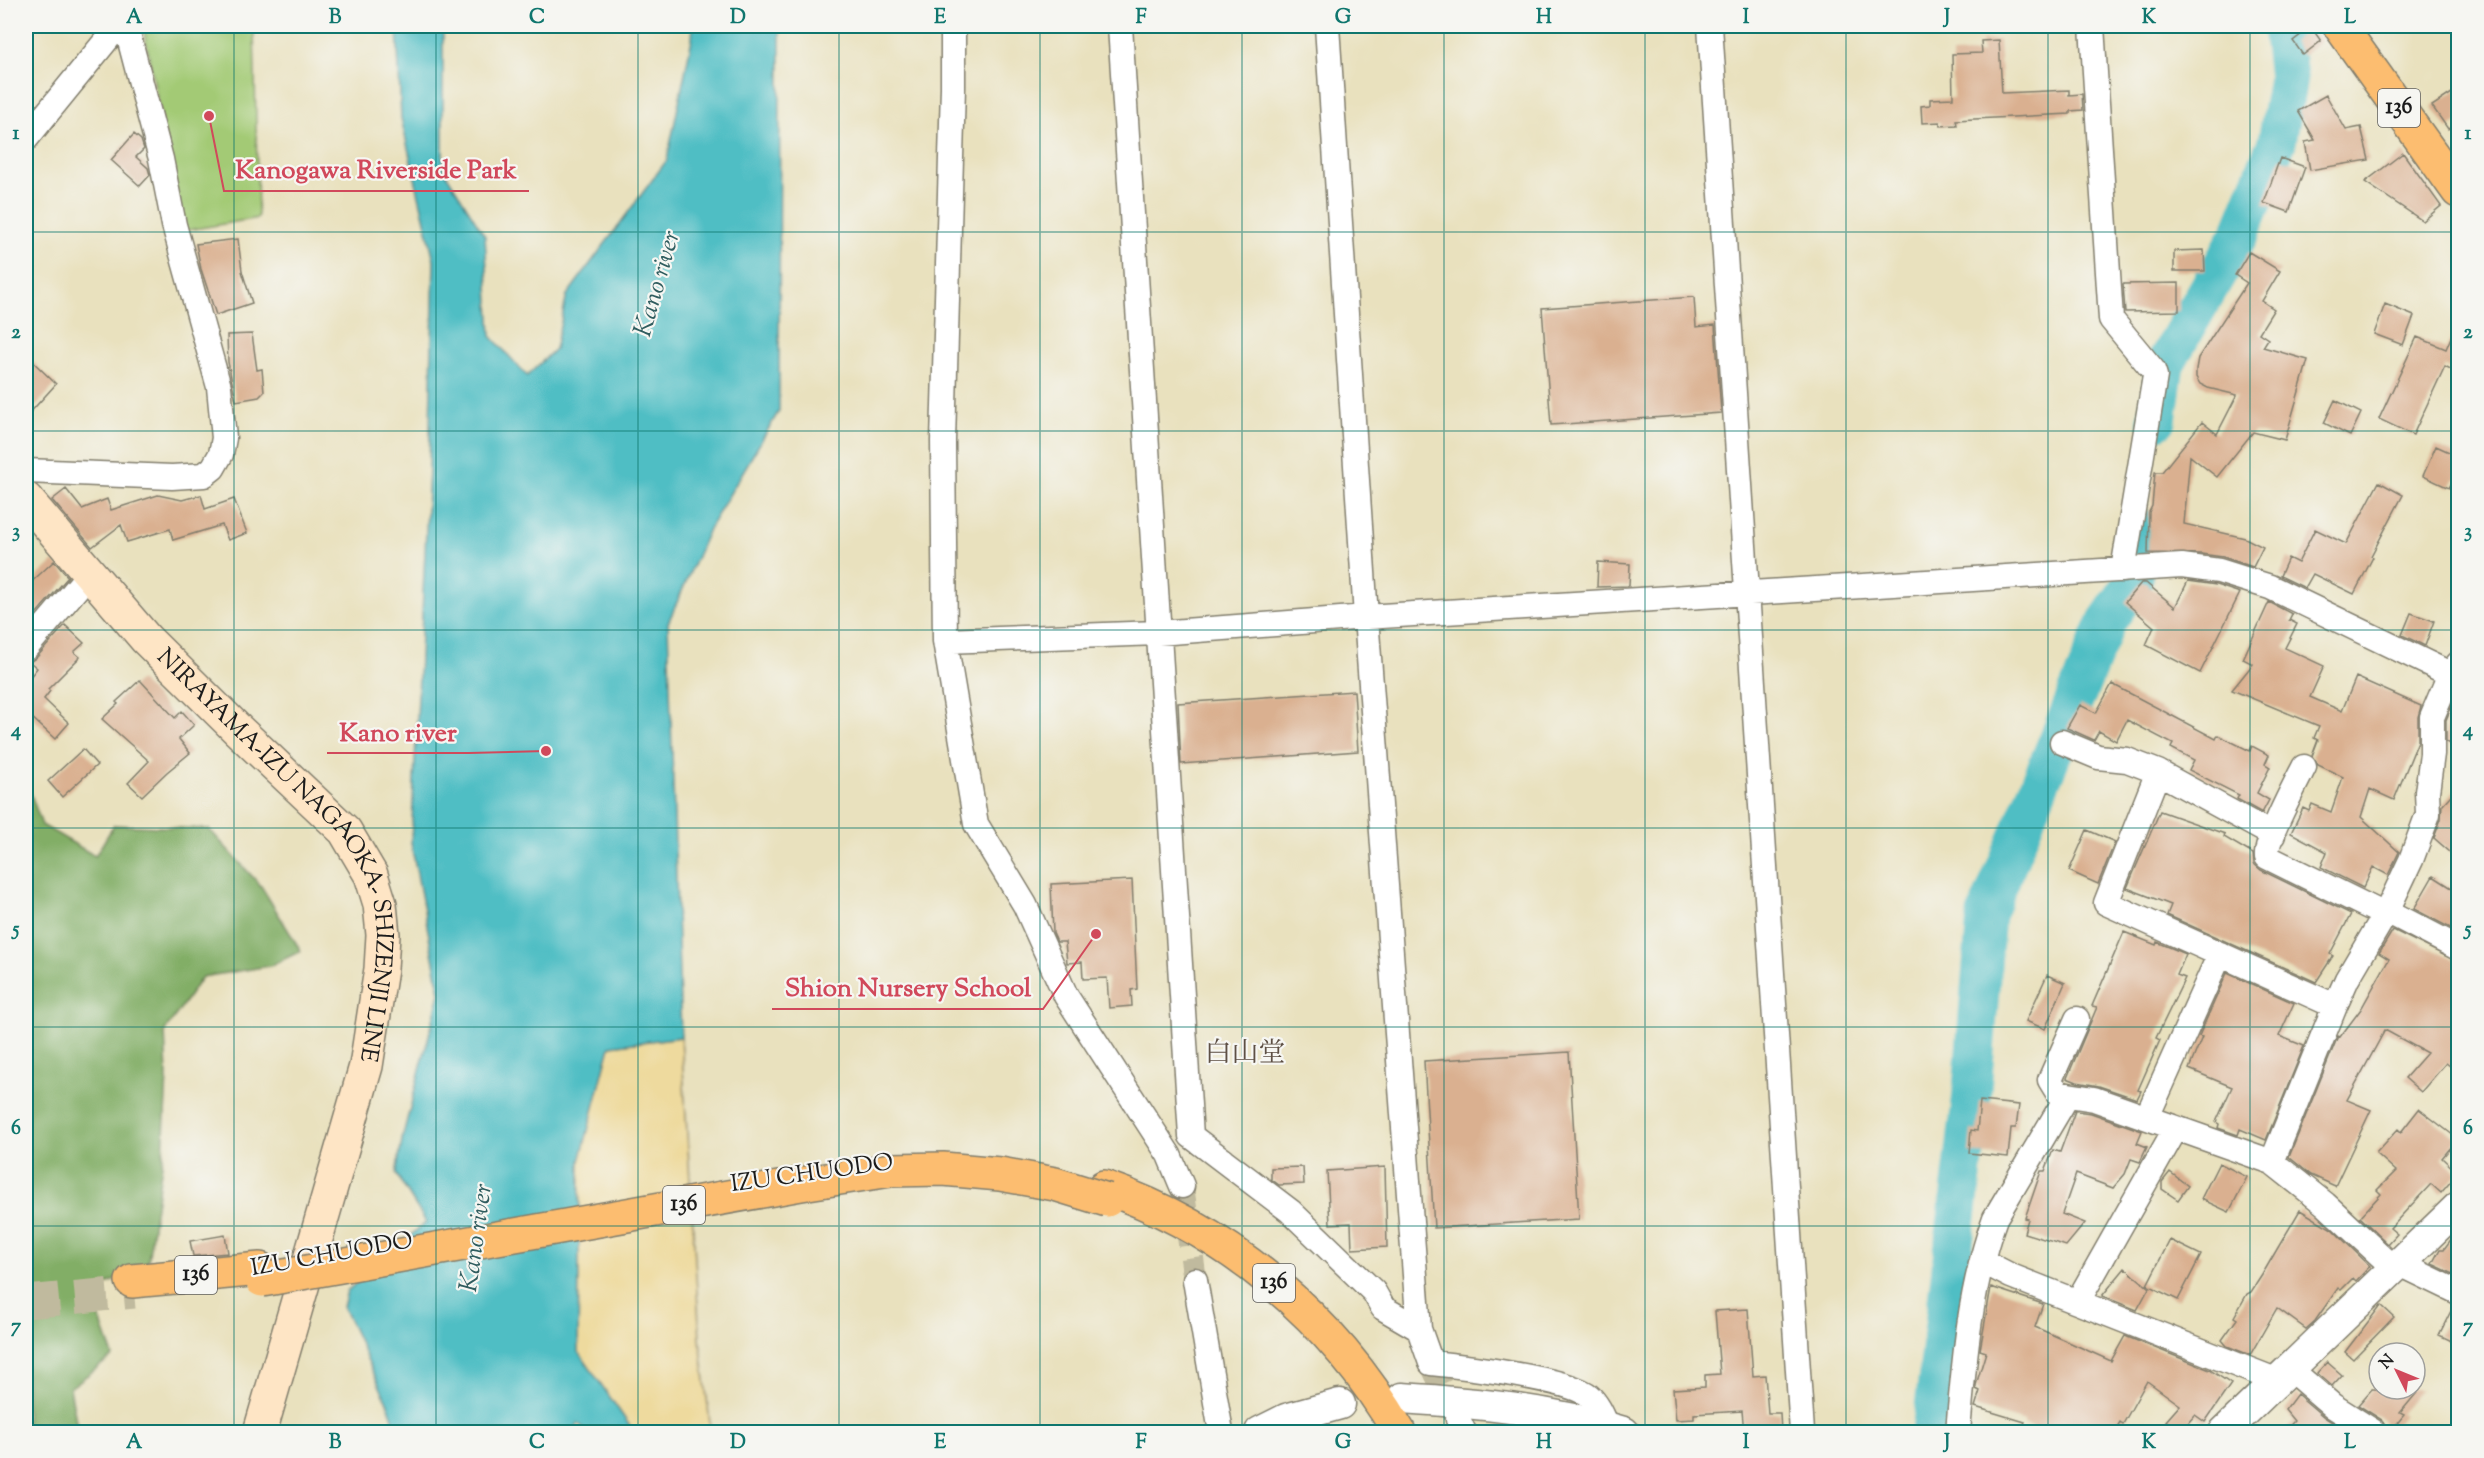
<svg xmlns="http://www.w3.org/2000/svg" width="2484" height="1458" viewBox="0 0 2484 1458" font-family="'Sorts Mill Goudy','Noto Serif JP',serif">
	<style>
		.green { fill: #a3ca74; stroke: #607348; stroke-width: 1.5 }
		.forest { fill: #82ae66; stroke: #4f6541; stroke-width: 1.5 }
		.sand { fill: #eeda9e; stroke: #857b5d; stroke-width: 1.5 }
		.water { fill: #4fbec4; stroke: #366d70; stroke-width: 1.5 }
		.lines { fill: none; stroke-linecap: round; stroke-linejoin: round }
		.river { stroke: #4fbec4; stroke-width: 39 }
		.building { fill: #dab090 }
		.minor-tunnel { stroke: #c0ba9e; stroke-width: 24; stroke-dasharray: 24 12; stroke-linecap: butt }
		.motorway-tunnel { stroke: #c0ba9e; stroke-width: 33; stroke-dasharray: 33 16; stroke-linecap: butt }
		.minor-casing { stroke: #827e6d; stroke-width: 27 }
		.tertiary-casing { stroke: #827e6d; stroke-width: 33 }
		.secondary-casing { stroke: #827e6d; stroke-width: 36 }
		.trunk-casing { stroke: #827e6d; stroke-width: 36 }
		.motorway-casing { stroke: #827e6d; stroke-width: 36 }
		.minor { stroke: #fff; stroke-width: 24 }
		.tertiary { stroke: #fff; stroke-width: 30 }
		.secondary { stroke: #fee5c5; stroke-width: 33 }
		.trunk { stroke: #fcbd6f; stroke-width: 33 }
		.motorway { stroke: #fcbd6f; stroke-width: 33 }
		.motorway-bridge-casing { stroke: #827e6d; stroke-width: 36; stroke-linecap: butt }
		.motorway-bridge { stroke: #fcbd6f; stroke-width: 33 }
		.grid { fill: none; stroke: #0f766e; stroke-width: 1.5; stroke-opacity: 0.55 }
		.labels { text-anchor: middle; dominant-baseline: central; stroke-width: 4.5; stroke-linejoin: round; paint-order: stroke }
		.shield { fill: #f6f6f2; stroke: #5d5d5c; stroke-width: 1.5 }
		.shield-label { font-size: 22px; font-weight: bold; fill: #1c1c1c }
		.street-label { font-size: 24px; fill: #1c1c1c; stroke: #f6f6f2 }
		.water-label { font-size: 26px; font-style: italic; fill: #305d5f; stroke: #f6f6f2 }
		.quarter-label { font-size: 27px; fill: #5e5045; stroke: #f6f6f2 }
		.leader { fill: none; stroke: #d1495b; stroke-width: 2 }
		.callout-dot { fill: #d1495b; stroke: #f6f6f2; stroke-width: 2 }
		.callout-label { font-size: 26px; text-anchor: middle; font-weight: bold; fill: #d1495b; stroke: #f6f6f2; stroke-width: 4.5; stroke-linejoin: round; paint-order: stroke }
		.neatline { fill: none; stroke: #0f766e; stroke-width: 2 }
		.grid-label { font-size: 20px; text-anchor: middle; font-weight: bold; fill: #0f766e }
	</style>
	<rect width="100%" height="100%" fill="#f6f6f2"/>
	<filter id="ink" filterUnits="userSpaceOnUse"><feTurbulence type="fractalNoise" baseFrequency=".0167" numOctaves="2"/><feDisplacementMap in="SourceGraphic" scale="12" xChannelSelector="R" yChannelSelector="G"/><feConvolveMatrix kernelMatrix="1 2 1 2 8 2 1 2 1" color-interpolation-filters="sRGB"/></filter>
	<filter id="wash" filterUnits="userSpaceOnUse"><feTurbulence type="fractalNoise" baseFrequency=".008" numOctaves="4" result="noise"/><feDisplacementMap in="SourceGraphic" scale="24" xChannelSelector="R" yChannelSelector="G"/><feGaussianBlur stdDeviation="1.35" result="paint"/><feColorMatrix in="noise" values="0 0 0 0 0 0 0 0 0 0 0 0 0 0 0 0 0 1.4 0 .05"/><feComposite in="paint" operator="in"/></filter>
	<g filter="url(#wash)">
		<rect width="100%" height="100%" fill="#e9e1be"/>
		<path class="green" d="M143 26H254L258 218 183 231Z"/>
		<path class="forest" d="M26 781 42 825 95 856 114 825 209 829 261 886 301 951 270 966 202 977 165 1031 167 1075 163 1157 148 1262 91 1293 113 1356 70 1388 78 1432H26Z"/>
		<path class="sand" d="M681 1037 700 1339 711 1432H634L578 1351 580 1161 610 1046Z"/>
		<path class="water" d="M397 26H443V169L485 236 491 336 527 376 555 349 567 295 667 160 692 39 693 26H780L779 411 709 529 668 623 681 1037 610 1046 580 1161 578 1351 634 1432H588L578 1423 575 1432H398L388 1404 343 1307 347 1291 426 1222 396 1174 403 1135 440 993 411 843 429 469 434 260 401 118Z"/>
		<g class="lines">
			<path class="river" d="M2157 420 2165 364 2240 234 2277 142 2288 78 2282 26
				M1931 1432 1971 1102 1986 915 2107 621 2132 585 2140 528"/>
		</g>
		<g id="blocks">
			<path class="building" d="M2311 27 2321 41 2303 55 2293 41Z
				M1999 40 2002 93 2069 90V95L2082 94 2083 110 2070 111V114L1956 120 1957 125 1940 126V122L1922 123 1921 106 1930 105V99L1953 98 1952 54 1982 53 1981 41Z
				M2458 89V122L2448 129 2432 106Z
				M2326 95 2346 130 2361 127 2369 160 2310 170 2305 142 2315 140 2298 111Z
				M134 134 141 140 144 149 136 157 148 168 150 175 140 186 111 160Z
				M2403 153 2441 206 2423 221 2365 182Z
				M2280 158 2305 167 2289 212 2264 203Z
				M238 239 242 271 252 303 216 315 201 269 196 244Z
				M2204 250 2205 271H2174V251Z
				M2249 252 2280 271 2262 301 2274 309 2259 333 2268 339 2263 347 2308 360 2285 440 2253 432 2217 477 2190 456 2184 524 2245 538 2263 547 2253 567 2223 557 2201 554 2148 553 2149 512 2152 506 2155 472H2162L2202 422 2217 434 2237 395 2208 388 2200 384 2196 377V369L2198 358 2247 283 2235 275Z
				M2179 283V311L2125 312 2123 284Z
				M1694 297 1696 327 1715 325 1721 413 1551 425 1542 308Z
				M2385 304 2414 316 2403 345 2374 334Z
				M2458 321V373L2445 366 2413 435 2379 419 2417 337 2446 349Z
				M252 334 257 370 262 369 264 392 259 397 236 401 228 362 227 335Z
				M26 355 56 384 26 417Z
				M2335 400 2361 413 2350 436 2324 423Z
				M2436 446 2458 456V480L2454 478 2449 488 2423 476Z
				M2379 482 2403 495 2371 556 2373 557 2354 594 2313 574 2305 588 2280 576 2288 558 2298 563 2315 529 2346 544Z
				M66 489 82 509 107 499 111 510 158 495 182 500 201 495 205 509 234 499 247 533 228 540 222 525 173 540 170 529 127 542 121 525 92 547 52 500Z
				M54 561 68 577 29 622 26 621V587Z
				M1598 562 1630 564 1629 586 1597 587Z
				M2188 581 2216 585 2240 593 2200 673 2146 645 2154 627 2125 602 2141 583H2146L2175 607Z
				M2269 602 2292 614 2289 620 2297 624 2285 648 2324 666 2310 697 2342 711 2356 677 2421 706 2418 717V741L2394 800 2370 789 2361 817 2399 852 2388 875 2373 867 2363 888 2321 867 2327 852 2291 833 2303 808 2309 811 2312 804 2331 812 2343 777 2318 765 2312 756 2318 740 2314 738 2319 726 2232 690 2253 664 2243 659Z
				M2411 613 2434 621 2425 646 2402 635Z
				M65 625 84 643 74 652 80 657 48 689 50 691 44 699 69 723 55 739 30 716 26 722V682L37 668 30 662 37 657Z
				M140 680 175 718 182 711 194 725 179 739 190 753 167 772 142 796 128 783 149 761 102 719 118 704 116 702Z
				M2112 684 2216 739 2218 735 2250 751 2252 746 2269 755 2265 764 2270 767 2257 793 2269 800 2262 813 2237 799 2239 795 2189 770 2194 760 2171 748 2173 744 2127 720 2116 741 2099 731 2094 740 2067 728 2080 705 2096 713Z
				M1354 691 1358 751 1181 764 1178 703Z
				M2458 691V749L2446 741V720Z
				M83 749 97 765 62 797 48 781Z
				M2458 787V859L2434 838 2441 819 2442 805Z
				M2160 811 2225 834 2224 837 2253 854 2254 864 2261 870 2351 914 2330 954 2333 956 2316 982 2167 915 2171 905 2127 888Z
				M2087 830 2115 842 2098 884 2069 871Z
				M2433 876 2458 892V932L2414 909Z
				M1132 880 1137 989 1131 990 1132 1006 1109 1008 1107 978 1083 979 1082 962 1067 963 1065 942H1057L1053 933 1051 884Z
				M2393 930 2458 962V1072L2446 1063 2421 1092 2405 1078 2427 1053 2385 1030 2347 1100 2371 1110 2335 1186 2311 1175 2289 1157 2338 1036 2340 1037 2361 1009 2389 959 2379 953Z
				M2124 932 2156 945 2157 942 2186 954 2177 975 2185 978 2156 1038 2160 1040 2138 1090 2141 1091 2137 1099 2099 1086 2077 1082 2067 1078 2097 1007 2092 1006Z
				M2227 973 2294 1003 2279 1036 2304 1046 2266 1140 2240 1129 2238 1135 2218 1128 2219 1124 2216 1122 2232 1087 2189 1069 2202 1037 2199 1036Z
				M2047 975 2065 983 2045 1029 2026 1021Z
				M1569 1052 1579 1219 1434 1228 1424 1061Z
				M1980 1101 2019 1105 2016 1128H2011L2008 1157 1969 1153 1971 1130 1977 1131Z
				M2419 1109 2458 1139 2442 1158 2458 1173 2441 1193 2431 1184 2390 1228 2397 1234 2388 1244 2360 1217 2381 1194 2377 1190 2396 1171 2376 1153 2398 1129 2401 1132Z
				M2075 1111 2091 1113 2142 1131 2137 1143 2147 1147 2140 1162 2131 1159 2125 1174 2113 1188 2076 1174 2062 1214 2085 1223 2066 1246 2024 1233 2028 1219 2025 1218 2041 1171H2045L2053 1150 2060 1152Z
				M2219 1163 2247 1177 2229 1212 2201 1199Z
				M1303 1167 1304 1184 1279 1185 1271 1179V1168Z
				M1385 1167 1387 1247 1352 1249 1351 1223 1330 1224 1327 1171Z
				M2170 1172 2188 1186 2178 1200 2162 1189V1182Z
				M2300 1210 2332 1229 2370 1266 2356 1281 2353 1278 2341 1290 2338 1288 2315 1321 2306 1329 2277 1308 2250 1355 2227 1346 2222 1340 2237 1319 2234 1317 2247 1294 2251 1292 2262 1275Z
				M2458 1230V1276L2432 1264 2440 1249H2444Z
				M225 1235 228 1253 193 1256 190 1241Z
				M2170 1240 2201 1255 2178 1300 2147 1285Z
				M2125 1268 2149 1288 2137 1310 2102 1296Z
				M1991 1287 2043 1304 2035 1327 2111 1361 2125 1336 2210 1370 2231 1384 2205 1422 2195 1415 2180 1432 2166 1421 2180 1405 2147 1381 2123 1424 2120 1422 2114 1432H2043L2024 1424 2025 1422 1975 1407 1980 1391 1976 1389V1385L1986 1352 1980 1350Z
				M2381 1305 2394 1317 2353 1359 2345 1352Z
				M2454 1305 2458 1306V1344L2439 1335Z
				M1748 1309 1753 1376 1765 1375 1768 1413H1780L1781 1432H1744L1742 1411 1694 1414V1419L1676 1420 1673 1389 1705 1387V1375L1720 1374 1715 1311Z
				M2327 1362 2342 1375 2332 1386 2317 1373Z
				M2372 1389H2420L2400 1413 2404 1415 2390 1432 2382 1420 2358 1405Z
				M2297 1394 2324 1417 2348 1432H2284L2294 1421 2285 1410Z"/>
		</g>
	</g>
	<g filter="url(#ink)">
		<use href="#blocks" fill-opacity="0" stroke="#827e6d" stroke-width="1.5"/>
		<g class="lines">
			<path class="minor-tunnel" d="M1182 1186 1195 1280
				M1431 1363 1456 1415"/>
			<path class="motorway-tunnel" d="M26 1302 134 1292"/>
			<defs>
				<path id="minor" d="M953 26V87L943 441 945 641 976 824 1025 905 1066 996 1169 1155 1182 1186
					M1120 26 1191 1136 1290 1211 1374 1292 1383 1308 1419 1329
					M1327 26 1366 617 1419 1329 1431 1363C1461 1366 1571 1379 1589 1396 1598 1404 1603 1417 1608 1428
					M1710 26 1802 1432
					M2092 26 2111 319 2153 370 2155 376 2123 570
					M26 139 118 26
					M26 471 172 477 204 475 213 468 221 454 224 438 219 387 174 225 161 159 126 26
					M945 641 1158 633 1366 617 2182 566 2219 571 2270 587 2450 674
					M26 648 89 574
					M2458 664 2450 674 2432 717V754L2427 792 2428 814 2411 860 2387 911 2458 948
					M2062 742 2098 757 2127 760 2158 772 2273 835
					M2304 767C2296 783 2264 843 2267 857L2385 915
					M2158 772 2106 903 2335 1006
					M2068 1095 2094 1099 2272 1162 2325 1204 2395 1269
					M2147 1117 2220 954
					M2272 1162 2335 1006 2347 979 2387 911
					M1982 1261 2011 1276 2278 1381
					M2400 1264 2458 1292
					M1195 1280 1221 1432
					M2078 1301 2176 1128
					M2290 1369 2333 1406 2374 1432
					M1458 1419 1464 1432
					M1958 1432C1964 1360 1970 1286 1995 1218L2068 1095 2058 1093 2050 1080 2077 1019"/>
				<path id="tertiary" d="M1402 1398C1478 1403 1552 1410 1624 1432
					M1260 1432 1286 1419 1340 1404
					M2224 1432 2458 1207"/>
				<g id="secondary">
					<path id="s1" d="M26 499 146 639 238 730 345 831 371 875 380 904 383 935 381 969 366 1066 260 1432"/>
				</g>
				<path id="trunk" d="M2340 26 2458 191"/>
				<path id="motorway" d="M1104 1187C1228 1230 1333 1318 1399 1432
					M132 1281 260 1269"/>
			</defs>
			<use href="#minor" class="minor-casing"/>
			<use href="#tertiary" class="tertiary-casing"/>
			<use href="#secondary" class="secondary-casing"/>
			<use href="#trunk" class="trunk-casing"/>
			<use href="#motorway" class="motorway-casing"/>
			<use href="#minor" class="minor"/>
			<use href="#tertiary" class="tertiary"/>
			<use href="#secondary" class="secondary"/>
			<use href="#trunk" class="trunk"/>
			<use href="#motorway" class="motorway"/>
			<defs>
				<path id="motorway-bridge" d="M262 1280 801 1184 891 1170 943 1169 1000 1174 1055 1184 1107 1200"/>
			</defs>
			<use href="#motorway-bridge" class="motorway-bridge-casing"/>
			<use href="#motorway-bridge" class="motorway-bridge"/>
		</g>
	</g>
	<path class="grid" d="M234 26V1432M436 26V1432M638 26V1432M839 26V1432M1040 26V1432M1242 26V1432M1444 26V1432M1645 26V1432M1846 26V1432M2048 26V1432M2250 26V1432M26 232H2458M26 431H2458M26 630H2458M26 828H2458M26 1027H2458M26 1226H2458"/>
	<g class="labels">
		<g class="shield">
			<rect x="2378" y="89" width="42" height="38" rx="4.5"/>
			<rect x="663" y="1186" width="42" height="38" rx="4.5"/>
			<rect x="175" y="1256" width="42" height="38" rx="4.5"/>
			<rect x="1253" y="1264" width="42" height="38" rx="4.5"/>
		</g>
		<g class="shield-label">
			<text x="2399" y="108">136</text>
			<text x="684" y="1205">136</text>
			<text x="196" y="1275">136</text>
			<text x="1274" y="1283">136</text>
		</g>
		<g class="street-label">
			<text stroke="none"><textPath href="#s1" startOffset="453">NIRAYAMA-IZU NAGAOKA- SHIZENJI LINE</textPath></text>
			<text transform="translate(812 1174) rotate(-8)">IZU CHUODO</text>
			<text transform="translate(332 1255) rotate(-10)">IZU CHUODO</text>
		</g>
		<g class="water-label">
			<text transform="translate(658 284) rotate(-74)">Kano river</text>
			<text transform="translate(477 1238) rotate(-82)">Kano river</text>
		</g>
		<g class="quarter-label">
			<text x="1245" y="1054">白山堂</text>
		</g>
	</g>
	<path class="leader" d="M209 116L224 191H529M546 751L469 753H327M1096 934L1043 1009H772"/>
	<g class="callout-dot">
		<circle cx="209" cy="116" r="6"/>
		<circle cx="546" cy="751" r="6"/>
		<circle cx="1096" cy="934" r="6"/>
	</g>
	<g class="callout-label">
		<text x="376" y="178">Kanogawa Riverside Park</text>
		<text x="398" y="741">Kano river</text>
		<text x="908" y="996">Shion Nursery School</text>
	</g>
	<rect width="2484" height="1458" fill="none" stroke="#f6f6f2" stroke-width="66"/>
	<g transform="translate(2397 1371) rotate(313)"><circle r="28" fill="#f6f6f2" stroke="#9f9f9c" stroke-width="1.5"/>
	<path d="M0-4.5L10 22L0 15L-10 22Z" fill="#d1495b"/>
	<text y="-9" font-size="16" font-weight="bold" text-anchor="middle" fill="#1c1c1c">N</text>
	</g>
	<rect x="33" y="33" width="2418" height="1392" class="neatline"/>
	<g class="grid-label">
		<text x="134" y="23">A</text>
		<text x="335" y="23">B</text>
		<text x="537" y="23">C</text>
		<text x="738" y="23">D</text>
		<text x="940" y="23">E</text>
		<text x="1141" y="23">F</text>
		<text x="1343" y="23">G</text>
		<text x="1544" y="23">H</text>
		<text x="1746" y="23">I</text>
		<text x="1947" y="23">J</text>
		<text x="2149" y="23">K</text>
		<text x="2350" y="23">L</text>
		<text x="16" y="139">1</text>
		<text x="2468" y="139">1</text>
		<text x="16" y="338">2</text>
		<text x="2468" y="338">2</text>
		<text x="16" y="537">3</text>
		<text x="2468" y="537">3</text>
		<text x="16" y="736">4</text>
		<text x="2468" y="736">4</text>
		<text x="16" y="935">5</text>
		<text x="2468" y="935">5</text>
		<text x="16" y="1134">6</text>
		<text x="2468" y="1134">6</text>
		<text x="16" y="1332">7</text>
		<text x="2468" y="1332">7</text>
		<text x="134" y="1448">A</text>
		<text x="335" y="1448">B</text>
		<text x="537" y="1448">C</text>
		<text x="738" y="1448">D</text>
		<text x="940" y="1448">E</text>
		<text x="1141" y="1448">F</text>
		<text x="1343" y="1448">G</text>
		<text x="1544" y="1448">H</text>
		<text x="1746" y="1448">I</text>
		<text x="1947" y="1448">J</text>
		<text x="2149" y="1448">K</text>
		<text x="2350" y="1448">L</text>
	</g>
</svg>
